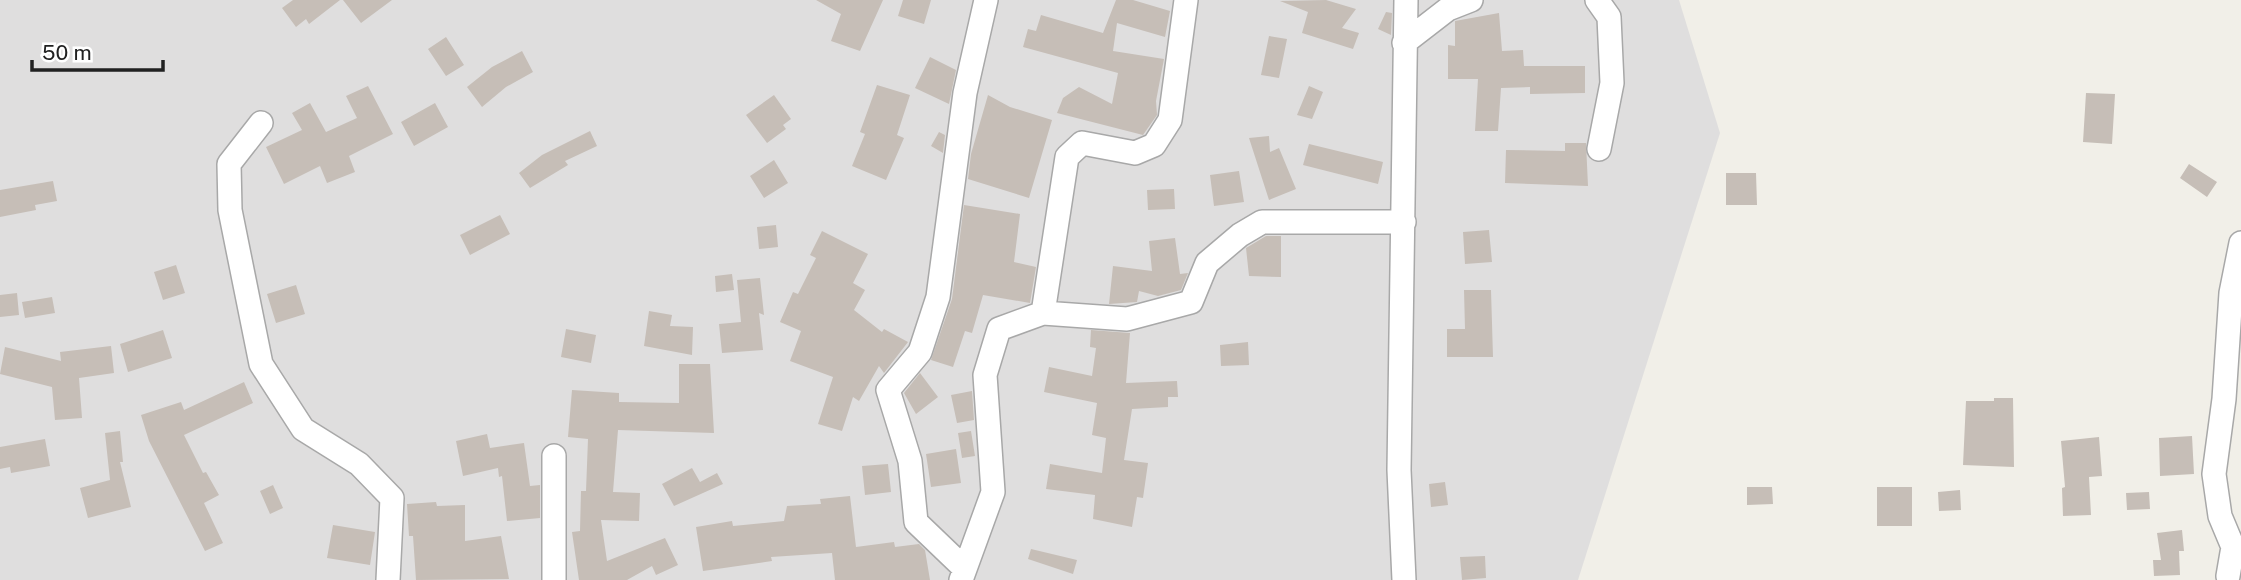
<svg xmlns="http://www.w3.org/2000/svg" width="2241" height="580" viewBox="0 0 2241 580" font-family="'Public Sans',sans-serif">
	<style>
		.residential { fill: #dfdede }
		.building { fill: #c6beb7 }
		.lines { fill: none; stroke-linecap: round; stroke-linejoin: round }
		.minor-casing { stroke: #a8a8a8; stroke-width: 26 }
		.minor { stroke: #fff; stroke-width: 23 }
	</style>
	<rect width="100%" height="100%" fill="#f1efe8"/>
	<path class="residential" d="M0 0H1679L1720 133 1578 580H0Z"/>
	<path class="building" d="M293 0H340L309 24 306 19 296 27 282 8Z
		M343 0H392L361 23Z
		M816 0H883L860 51 831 41 841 14Z
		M903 0H931L924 24 898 16Z
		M1116 0H1133L1170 11 1165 37 1117 23 1113 51 1164 59 1156 101 1157 115 1143 135 1057 113 1063 98 1079 87 1112 104 1118 73 1023 47 1028 29 1036 31 1041 15 1103 33Z
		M1326 0 1356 9 1342 28 1359 33 1353 49 1302 33 1308 12 1280 1Z
		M1386 12 1392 13 1391 35 1378 29Z
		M1499 13 1502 51 1523 50 1524 66H1585V93L1530 94V87L1501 88 1498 131H1475L1478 79H1448V45L1455 46V21Z
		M1269 36 1287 39 1279 78 1261 75Z
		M446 37 464 65 446 76 428 49Z
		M522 51 533 72 506 87 482 107 467 87 492 67Z
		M930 57 956 70 949 104 915 88Z
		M877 85 910 95 897 135 904 138 886 180 852 166 865 134 860 132Z
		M368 86 393 134 349 156 355 172 327 183 320 166 284 184 266 147 302 130 292 113 310 103 326 132 357 118 346 96Z
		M1309 86 1323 92 1312 119 1297 115Z
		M2086 93 2115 94 2112 144 2083 142Z
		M774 95 791 119 783 125 786 129 767 143 746 115Z
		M988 95 1010 107 1052 120 1029 198 968 179 971 154Z
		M435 103 448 127 414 146 401 122Z
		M590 131 597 146 565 161 568 165 530 188 519 173 542 155Z
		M939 132 945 135 943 153 931 146Z
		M1269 136 1270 152 1279 148 1296 189 1269 200 1249 138Z
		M1565 143H1586L1588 186 1505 183 1506 150 1565 151Z
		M1309 144 1383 162 1378 184 1303 165Z
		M774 160 788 183 764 198 750 176Z
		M2189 164 2217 182 2207 197 2180 178Z
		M1239 171 1244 202 1214 206 1210 175Z
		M1726 173H1756L1757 205H1726Z
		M53 181 57 201 35 205 36 210 0 217V190Z
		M1174 189 1175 209 1148 210 1147 190Z
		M964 205 1020 214 1014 262 1036 267 1030 303 983 295 972 333 965 331 953 367 931 360 952 299Z
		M500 215 510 234 470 255 460 235Z
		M776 225 778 247 759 249 757 227Z
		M1489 230 1492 262 1465 264 1463 232Z
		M822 231 868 254 853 283 865 290 854 310 882 332 884 329 908 342 884 373 879 366 859 401 853 397 842 431 818 424 833 377 790 361 801 331 780 322 793 292 798 294 816 258 810 255Z
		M1266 236H1281V277L1249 276 1246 248Z
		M1175 238 1180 274 1188 273 1181 290 1158 296 1139 291 1137 302 1109 304 1113 266 1152 271 1149 241Z
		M176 265 185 293 163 300 154 272Z
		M732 274 734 290 716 292 715 276Z
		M760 278 764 315 759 313 763 350 722 353 719 324 741 322 737 280Z
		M296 285 305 314 276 323 267 294Z
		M1464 290H1491L1493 357H1447V329H1465Z
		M17 293 19 315 0 317V295Z
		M52 297 55 313 25 318 22 302Z
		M649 311 672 315 670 326 693 327 692 355 644 346Z
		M566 329 596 335 591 363 561 357Z
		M163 330 172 358 128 372 120 344Z
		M1091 330 1130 333 1126 383 1177 381 1178 397H1168V407L1132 409 1124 460 1148 463 1143 498 1137 497 1132 527 1093 519 1095 495 1046 489 1050 464 1102 473 1106 438 1092 435 1097 403 1044 392 1049 367 1092 376 1096 348 1090 347Z
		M1248 342 1249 365 1221 366 1220 345Z
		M111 346 114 373 79 378 82 418 55 420 52 387 0 374 5 347 61 361 60 352Z
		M679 364H710L714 433 618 430 613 492 640 493 639 521 601 520 607 561 665 538 678 565 656 575 652 566 627 580H579L572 532 580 531 581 491H586L588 439 568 437 572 390 619 393V402L679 403Z
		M920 373 938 397 916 414 904 393Z
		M244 382 253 403 184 435 203 473 206 472 219 495 204 503 223 543 205 551 149 441 141 415 181 402 184 410Z
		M972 391 974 420 957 423 951 395Z
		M1994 398H2013L2014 467 1963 465 1966 401H1994Z
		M120 431 123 462H120L131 507 88 518 80 488 110 480 105 433Z
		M971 431 975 456 962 458 958 433Z
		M487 434 490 448 524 443 530 486 540 485V518L507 521 502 476 499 477 498 468 463 476 456 441Z
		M2192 436 2194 474 2160 476 2159 438Z
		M2099 437 2102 476 2089 477 2091 515 2063 516 2062 488 2065 487 2061 441Z
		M45 439 50 466 11 473 10 467 0 469V447Z
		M956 449 961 483 931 487 926 454Z
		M888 464 891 492 865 495 862 466Z
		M692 468 700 482 717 473 723 484 674 506 662 484Z
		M1445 482 1448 505 1431 507 1429 484Z
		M273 485 283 508 270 514 260 491Z
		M1747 487H1772L1773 504 1747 505Z
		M1877 487H1912V526H1877Z
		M1960 490 1961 510 1939 511 1938 492Z
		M2149 492 2150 509 2127 510 2126 493Z
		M850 496 856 547 894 542 895 547 919 544 925 550 930 580H835L832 553 771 557 772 561 703 571 696 527 732 521 733 526 784 521 787 506 821 504 820 499Z
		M436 502 437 506 465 505V541L501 536 509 579 416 580 413 536H409L407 504Z
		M333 525 375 532 370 565 327 558Z
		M2182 530 2184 551H2179L2180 575 2154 576 2153 560H2161L2157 533Z
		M1031 549 1077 560 1073 574 1028 559Z
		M1485 556 1486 578 1462 580 1460 557Z"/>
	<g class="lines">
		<defs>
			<path id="minor" d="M1597 0 1609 17 1612 83 1599 149
				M1404 43 1448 9 1471 0
				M261 123 229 164 230 210 261 364 303 429 359 464 392 498 388 580
				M1043 313 1127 319 1191 302 1207 263 1240 235 1262 222H1404
				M554 456V580
				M964 568 916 522 910 461 888 390 920 352 938 297 965 93 986 0
				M2228 576 2233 547 2220 516 2214 474 2224 399 2231 293 2241 243
				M961 580 993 492 985 375 999 329 1043 313 1067 157 1082 143 1135 153 1154 145 1170 120 1186 0
				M1404 580 1399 470 1406 0"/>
		</defs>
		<use href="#minor" class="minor-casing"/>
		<use href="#minor" class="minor"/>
	</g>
	<path d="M32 60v10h131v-10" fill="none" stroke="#212121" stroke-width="3.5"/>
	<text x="42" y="60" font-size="21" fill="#212121" stroke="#ffffff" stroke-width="5" paint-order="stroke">50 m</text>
</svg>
